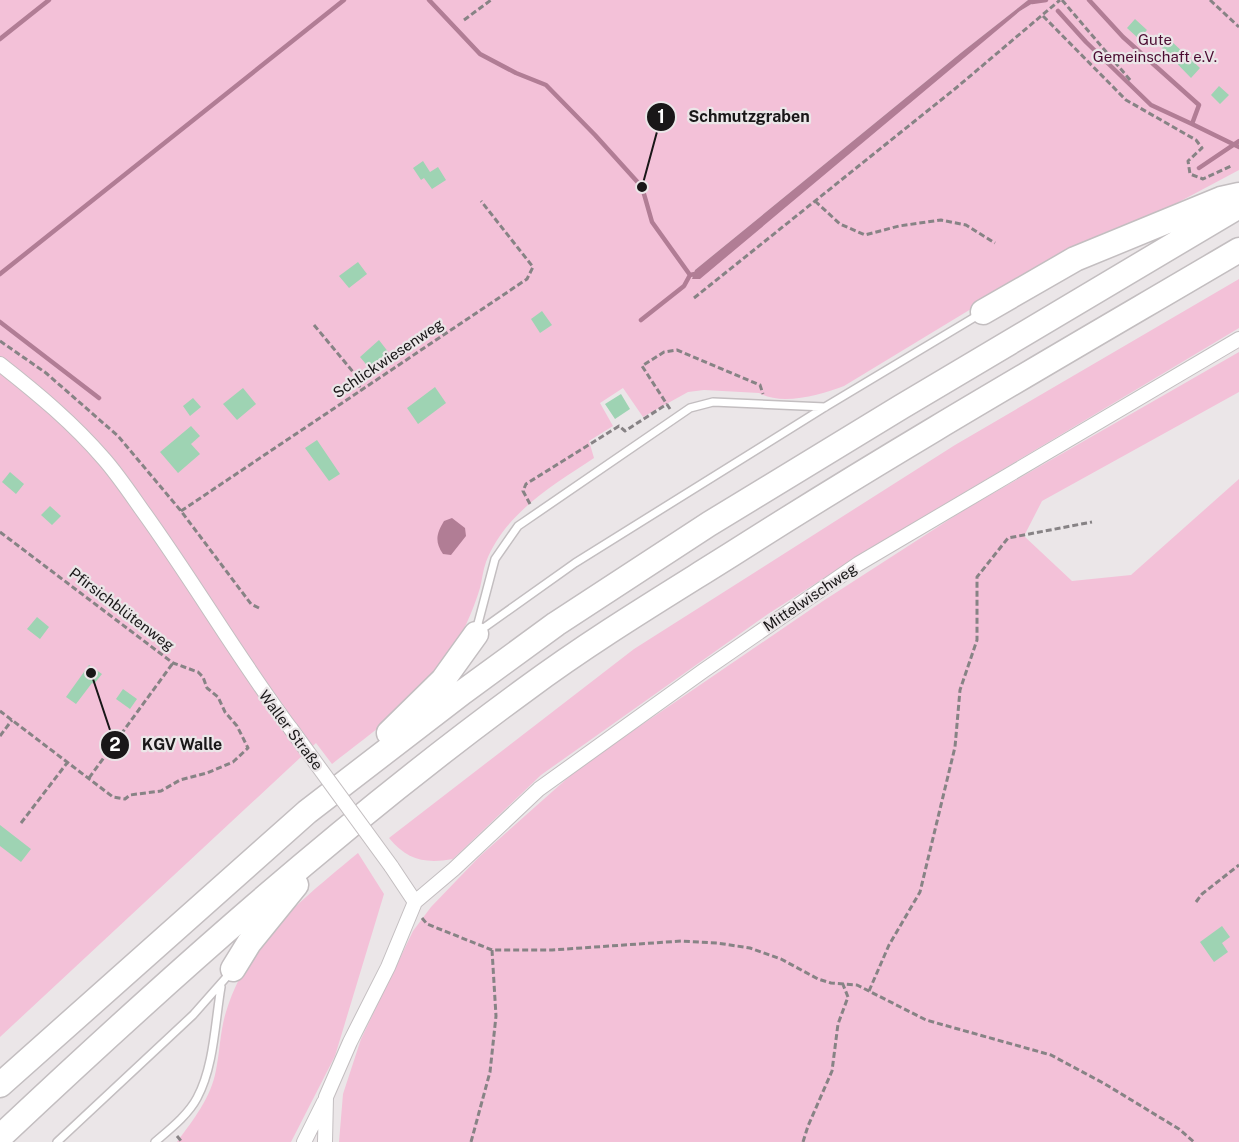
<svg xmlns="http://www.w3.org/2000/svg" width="1239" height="1142" viewBox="0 0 1239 1142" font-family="'Public Sans',sans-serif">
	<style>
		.green { fill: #f3c1d8 }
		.water { fill: #b17d95 }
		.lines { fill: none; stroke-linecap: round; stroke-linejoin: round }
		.stream { stroke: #b17d95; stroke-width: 4.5 }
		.building { fill: #9ed3b3 }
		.lane-casing { stroke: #c3bec0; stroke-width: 10 }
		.street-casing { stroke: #c3bec0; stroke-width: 16 }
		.highway-casing { stroke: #c3bec0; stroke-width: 27 }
		.path { stroke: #878385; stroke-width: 3; stroke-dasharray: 6 3; stroke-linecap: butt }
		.lane { stroke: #fff; stroke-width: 7 }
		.street { stroke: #fff; stroke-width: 14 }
		.highway { stroke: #fff; stroke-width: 24 }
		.street-bridge-casing { stroke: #c3bec0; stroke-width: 16; stroke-linecap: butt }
		.street-bridge { stroke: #fff; stroke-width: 14 }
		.labels { text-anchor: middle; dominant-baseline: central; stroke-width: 4.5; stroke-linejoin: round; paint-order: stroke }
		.park-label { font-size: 15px; fill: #4c0c32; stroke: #ebe6e8 }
		.street-label { font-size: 15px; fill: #191718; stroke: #ebe6e8 }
		.leader { fill: none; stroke: #191718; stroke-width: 2 }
		.callout-dot { fill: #191718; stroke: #ebe6e8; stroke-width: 2 }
		.mark-label { font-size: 18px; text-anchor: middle; font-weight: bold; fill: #fff }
		.callout-label { font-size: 16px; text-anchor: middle; font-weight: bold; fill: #191718; stroke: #ebe6e8; stroke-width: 4.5; stroke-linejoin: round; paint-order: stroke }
	</style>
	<rect width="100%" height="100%" fill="#ebe6e8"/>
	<path class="green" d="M0 0H1028L962 52 695 270 692 279 1020 11 1038 0H1239V170L1162 211 1103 233 1047 263 844 386C821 395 781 406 759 393L704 390 688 392 643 417 623 388 600 403 613 426 589 441 594 458C553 485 505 513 486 562 483 570 482 580 480 588 473 611 462 636 449 655 418 700 374 731 332 764L316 743 0 1037Z
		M1239 279V328L863 553 768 614 541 775 453 859C425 864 407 860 389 838L634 649 955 445Z
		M1239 352V392L1042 501 1024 536 1072 581 1131 575 1239 479V1142H339L343 1094 361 1039 413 931 431 907 480 856 580 767 823 601 964 510Z
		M358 853 384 894 335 1056 291 1142H177C193 1120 211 1098 216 1070 220 1051 220 1031 226 1012 247 941 304 898 358 853Z"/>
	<path class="water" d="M1028 0H1038L1020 11 700 279H692L695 270 962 52Z
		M452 518 465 528 466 536 451 555 443 554C434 541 437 533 444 521Z"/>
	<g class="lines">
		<path class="stream" d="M429 0 480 54 516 73 546 85 595 135 642 187 652 222 690 275 700 273
			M1089 0 1123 37 1199 105 1192 124 1239 147
			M1032 2 1046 0
			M1058 11 1086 42 1151 105 1192 124
			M0 39 49 0
			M1199 168 1239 141
			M0 274 344 0
			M641 320 684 286 690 275
			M0 322 99 398"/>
	</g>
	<path class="building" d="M1135 19 1147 30 1139 39 1127 28Z
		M1170 40 1200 68 1191 78 1162 48Z
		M1219 86 1229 95 1220 104 1211 95Z
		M423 161 430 172 438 167 446 180 432 189 424 178 421 180 413 168Z
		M358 262 367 274 349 288 339 276Z
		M542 311 552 325 540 333 531 319Z
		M379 340 389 353 370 369 360 357Z
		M435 387 446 403 418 424 407 408Z
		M243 388 256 404 237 420 223 404Z
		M621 394 630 409 615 419 605 404Z
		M193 398 201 407 190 416 183 406Z
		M191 426 200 436 191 444 200 454 178 473 160 452Z
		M317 440 340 474 329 481 305 448Z
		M10 472 24 484 16 494 2 482Z
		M50 506 61 516 52 525 41 515Z
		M37 617 49 627 40 639 27 629Z
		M89 665 102 674 94 684 92 683 76 704 66 697Z
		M123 689 137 699 130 709 116 699Z
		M0 825 31 849 21 862 0 846Z
		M1222 926 1230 937 1222 943 1228 952 1214 962 1200 942Z"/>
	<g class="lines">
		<defs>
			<path id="lane" d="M476 631 495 559 518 526 690 408 713 402 825 407
				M478 632 575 563 825 407 980 314
				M57 1142 193 1015 231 972
				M155 1142C170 1129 188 1115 197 1098 214 1067 215 1022 221 987"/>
			<path id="street" d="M0 364C37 393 73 423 104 459 118 475 130 493 142 510 194 582 238 658 291 729
				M391 866 415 902
				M304 1142 324 1102
				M325 1142 326 1097 350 1042 388 967 415 902 454 869 539 789 703 671 858 564 1239 339"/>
			<path id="highway" d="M983 312 1075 259 1221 199 1239 195
				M389 733 443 680 476 634
				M233 969 249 943 296 885
				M0 1085 307 812 463 692 556 624 709 524 901 407 1239 206
				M0 1137C168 979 340 825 526 689 592 640 662 598 732 554 898 448 1069 350 1239 250"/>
		</defs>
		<use href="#lane" class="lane-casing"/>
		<use href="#street" class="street-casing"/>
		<use href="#highway" class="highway-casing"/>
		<path class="path" d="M1062 0 1131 81
			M1210 0 1239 27
			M1043 16 1126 100 1196 140 1202 148 1188 161 1190 174 1203 179 1231 166
			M464 20 491 0
			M815 201 840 224 865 235 899 226 941 220 966 225 995 243
			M694 298 956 88 1060 0
			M314 325 354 373 361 391
			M0 341 46 373 118 436 181 511 251 604 259 608
			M670 409 642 366 664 352 677 350 760 385 763 394
			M530 504 523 491 526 484 619 426 625 431 667 404
			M181 511 527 279 533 267 481 201
			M0 532 173 663 198 672 203 677 207 688 218 697 225 712 237 726 248 748 233 762 207 773 180 780 161 791 130 795 125 799 113 797 0 711
			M0 736 12 720
			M89 778 173 663
			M21 823 67 763
			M1196 902 1202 894 1239 865
			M422 918 427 924 492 950H552L681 941 717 943 750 948 781 959 818 979 831 983 857 985 926 1020 1051 1055 1105 1084 1179 1129 1194 1142
			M869 991 889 945 920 892 955 747 960 690 977 640V577L1008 538 1092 522
			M177 1136 182 1142
			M471 1142 490 1072 496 1016 492 950
			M803 1142 808 1126 832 1071 838 1024 848 997 842 982"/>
		<use href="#lane" class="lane"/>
		<use href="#street" class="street"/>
		<use href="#highway" class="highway"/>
		<defs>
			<path id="street-bridge" d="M291 729 391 866"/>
		</defs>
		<use href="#street-bridge" class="street-bridge-casing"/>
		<use href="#street-bridge" class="street-bridge"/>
	</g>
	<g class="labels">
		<g class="park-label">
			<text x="1155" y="39">Gute<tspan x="1155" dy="17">Gemeinschaft e.V.</tspan></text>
		</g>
		<g class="street-label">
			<text transform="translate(388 358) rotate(-34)">Schlickwiesenweg</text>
			<text transform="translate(810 597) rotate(-34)">Mittelwischweg</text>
			<text transform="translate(122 609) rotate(37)">Pfirsichblütenweg</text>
			<text transform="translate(291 730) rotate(53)">Waller Straße</text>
		</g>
	</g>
	<path class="leader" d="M642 187L661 117M91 673L115 745"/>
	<g class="callout-dot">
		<circle cx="642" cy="187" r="6"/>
		<circle cx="91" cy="673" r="6"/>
		<circle cx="661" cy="117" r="15"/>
		<circle cx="115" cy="745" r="15"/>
	</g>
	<g class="mark-label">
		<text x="661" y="123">1</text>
		<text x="115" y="751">2</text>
	</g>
	<g class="callout-label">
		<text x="749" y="122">Schmutzgraben</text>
		<text x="182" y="750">KGV Walle</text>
	</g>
</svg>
